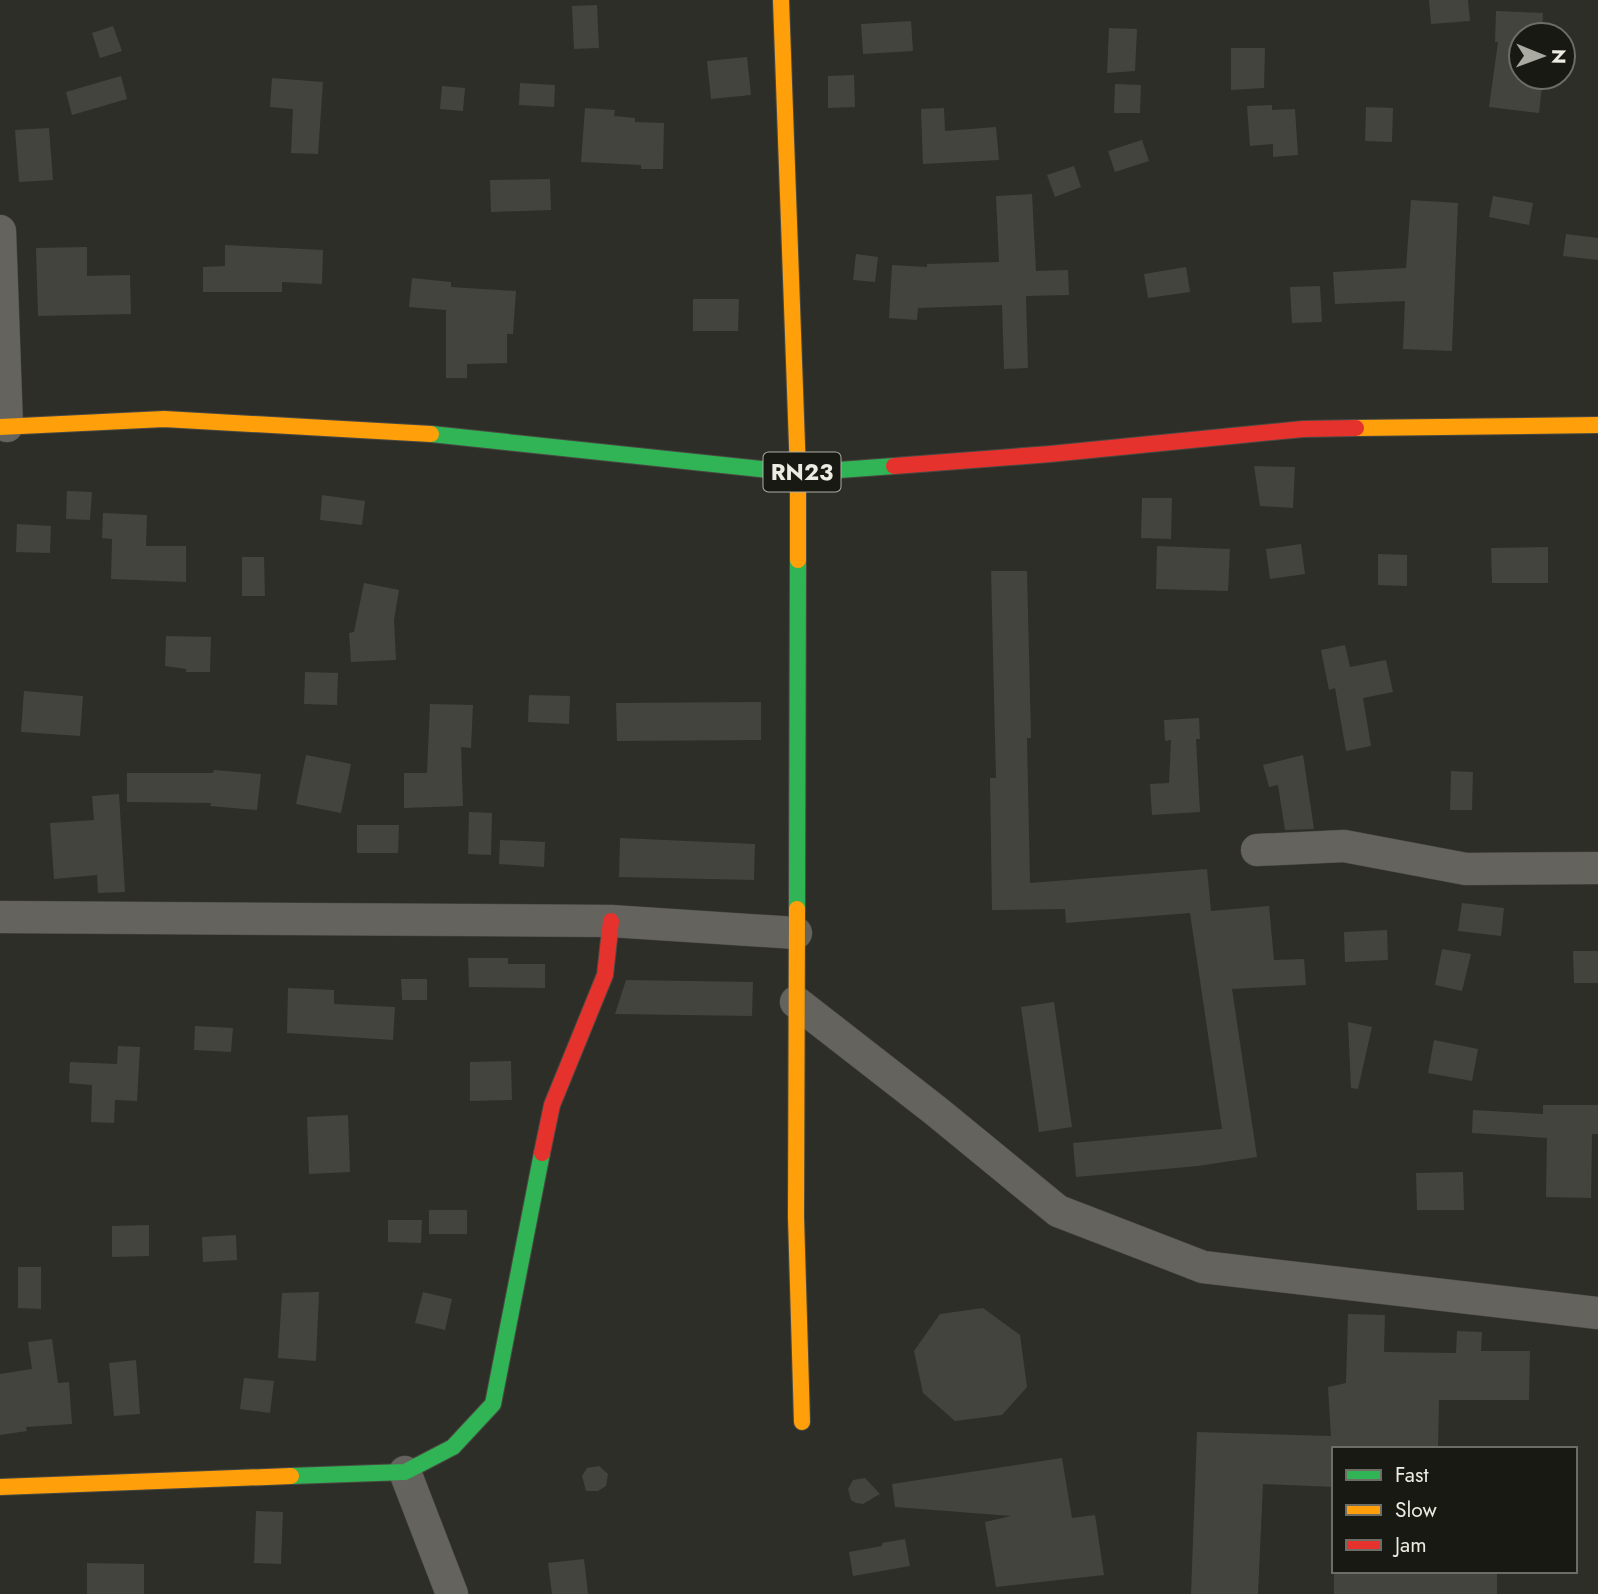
<svg xmlns="http://www.w3.org/2000/svg" width="1598" height="1594" viewBox="0 0 1598 1594" font-family="Jost,sans-serif">
	<style>
		.building { fill: #44443f }
		.lines { fill: none; stroke-linecap: round; stroke-linejoin: round }
		.street-casing { stroke: #4a4943; stroke-width: 33 }
		.fast-casing { stroke: #4a4943; stroke-width: 18 }
		.slow-casing { stroke: #4a4943; stroke-width: 18 }
		.jam-casing { stroke: #4a4943; stroke-width: 18 }
		.street { stroke: #64635e; stroke-width: 32 }
		.fast { stroke: #30b455; stroke-width: 16 }
		.slow { stroke: #ff9f0a; stroke-width: 16 }
		.jam { stroke: #e5322d; stroke-width: 16 }
		.labels { text-anchor: middle; dominant-baseline: central; stroke-width: 5; stroke-linejoin: round; paint-order: stroke }
		.shield { fill: #191913; stroke: #adada5; stroke-width: 2 }
		.shield-label { font-size: 23px; font-weight: bold; fill: #ecece3 }
	</style>
	<rect width="100%" height="100%" fill="#2e2e28"/>
	<path class="building" d="M1429 0H1468L1470 21 1431 24Z
		M597 5 599 48 574 49 572 6Z
		M1496 11 1543 13 1542 35H1521V77H1543L1539 113 1489 107 1498 42H1495Z
		M911 21 913 51 863 54 861 24Z
		M113 26 122 51 100 58 92 33Z
		M1109 28 1137 29 1135 71 1107 73Z
		M1231 48H1265L1264 88 1231 90Z
		M747 57 751 95 711 99 707 61Z
		M854 75 855 107 828 108V76Z
		M121 76 127 99 72 115 66 92Z
		M272 78 323 82 318 154 291 153 293 109 270 107Z
		M520 83 555 85 554 107 519 105Z
		M1115 84 1141 85 1140 113H1114Z
		M442 86 465 88 463 111 440 109Z
		M1272 105V110L1295 109 1298 155 1273 157V144L1250 146 1247 106Z
		M1366 107 1393 108 1392 142 1365 141Z
		M585 108 615 110 614 116 635 118V122L664 123 663 169H641V165L581 162Z
		M944 108 945 131 996 127 999 160 923 164 921 109Z
		M49 128 53 180 19 182 15 130Z
		M1142 140 1149 161 1115 172 1108 151Z
		M1074 166 1081 187 1055 197 1047 175Z
		M550 179 551 210 491 212 490 180Z
		M1032 194 1036 271 1068 270 1069 295 1026 296 1028 368 1004 369 1002 305 918 308 917 320 889 318 892 265 927 267V264L999 262 996 196Z
		M1493 196 1533 203 1529 225 1489 217Z
		M1411 200 1458 203 1452 351 1403 349 1405 301 1335 304 1333 272 1406 268Z
		M1566 234 1598 238V260L1563 256Z
		M225 245 323 250 322 284 282 282V292H203V267L225 266Z
		M87 247V276L130 275 131 314 38 316 36 248Z
		M856 254 878 257 875 282 853 280Z
		M1186 267 1190 292 1148 298 1144 274Z
		M412 278 451 282V287L516 291 513 334H507V363L467 364V378H446V310L409 307Z
		M1320 286 1322 322 1292 323 1290 287Z
		M693 299H739L738 331H693Z
		M1254 466 1295 467 1293 508 1260 506Z
		M67 491 92 492 90 520 66 519Z
		M322 495 365 501 362 525 320 520Z
		M1142 498H1172L1171 539 1141 538Z
		M103 513 147 515 146 546H186V582L111 579 112 539 102 538Z
		M17 524 51 526 50 553 16 552Z
		M1301 544 1305 574 1270 579 1266 549Z
		M1157 546 1230 549 1228 591 1156 589Z
		M1548 547V583H1492L1491 548Z
		M1378 554 1407 555V586L1378 585Z
		M242 557H264L265 596H242Z
		M991 571H1027L1031 738H1027L1030 883 1207 869 1211 911 1269 906 1274 960 1304 959 1306 985 1232 989 1257 1157 1198 1166 1076 1177 1073 1143 1222 1129 1190 913 1066 923 1065 909 992 910 990 778H996Z
		M364 583 399 590 394 620 396 660 351 662 349 633 354 632Z
		M166 636 211 637 210 672H186V669L165 666Z
		M1345 645 1350 667 1386 660 1393 692 1363 698 1371 746 1346 751 1335 688 1329 690 1321 650Z
		M305 672 338 673 337 705 304 704Z
		M24 691 83 696 80 736 21 732Z
		M529 695 570 696 569 724 528 722Z
		M761 702V740L617 741 616 703Z
		M430 704 473 705 471 748 461 747 463 806 404 808V773H427Z
		M1199 718 1200 739H1196L1200 812 1152 815 1150 784 1169 783 1171 740 1165 741 1164 720Z
		M306 755 351 764 341 813 296 804Z
		M1303 755 1314 829 1285 830 1278 785 1269 787 1263 765Z
		M214 770 261 774 257 810 210 806 211 803 127 802V773H213Z
		M1451 771 1473 772 1472 810H1450Z
		M119 794 125 892 98 893 97 875 54 879 50 823 94 820 92 796Z
		M469 812 492 813 491 855 468 854Z
		M357 825H399L398 853H357Z
		M620 838 755 844 754 880 619 877Z
		M500 840 545 842 544 867 499 864Z
		M1462 903 1504 908 1501 936 1458 931Z
		M1387 930 1388 960 1345 962 1344 932Z
		M1442 949 1471 954 1462 991 1435 985Z
		M1573 951H1598V983H1574Z
		M468 958H508V964H545V988L469 987Z
		M401 979H427V1000H402Z
		M626 980 753 982 752 1016 615 1014Z
		M288 988 334 990V1004L395 1007 393 1040 287 1033Z
		M1054 1002 1072 1127 1039 1132 1021 1007Z
		M1348 1022 1372 1027 1358 1089 1351 1088Z
		M195 1026 233 1028 231 1052 194 1050Z
		M1434 1040 1478 1049 1472 1081 1428 1073Z
		M118 1046 140 1047 137 1101 115 1100 114 1123 91 1122 92 1085 69 1083 70 1062 117 1064Z
		M511 1061 512 1100 470 1101V1062Z
		M1543 1105H1598V1134H1592L1591 1198 1546 1197 1547 1138 1472 1133 1473 1110 1543 1114Z
		M348 1115 350 1172 309 1174 307 1117Z
		M1463 1172 1464 1210H1417L1416 1173Z
		M429 1210H467V1234H429Z
		M388 1220H422L421 1243 388 1242Z
		M149 1225V1256L112 1257V1226Z
		M236 1235 237 1260 203 1262 202 1237Z
		M18 1267H41V1309L18 1308Z
		M319 1292 316 1361 278 1358 282 1293Z
		M423 1292 452 1299 445 1330 415 1323Z
		M983 1308 1020 1335 1027 1387 1002 1415 955 1421 923 1393 914 1351 940 1314Z
		M1348 1314 1385 1315 1384 1352 1456 1353 1457 1331 1482 1332 1481 1351H1530L1529 1400H1439L1438 1449H1334V1487L1263 1484 1258 1594H1191L1197 1432 1331 1436 1328 1387 1346 1383Z
		M52 1339 58 1383 69 1382 72 1424 26 1427 27 1431 0 1435V1374L32 1369 28 1342Z
		M136 1360 140 1414 114 1416 109 1363Z
		M244 1378 274 1381 270 1413 240 1409Z
		M1062 1458 1072 1518 1095 1515 1104 1575 996 1587 985 1522 1011 1516 895 1507 892 1484Z
		M599 1466 608 1474 606 1486 598 1491H586L582 1476 587 1468Z
		M865 1478 880 1494 863 1504 856 1503 851 1500 848 1489 853 1480Z
		M256 1511 283 1512 281 1564 254 1563Z
		M905 1539 910 1566 853 1576 849 1552 882 1546V1543Z
		M584 1559 588 1594H552L548 1563Z
		M87 1563 144 1564V1594H87Z
		M1334 1571H1497V1594H1334Z"/>
	<g class="lines">
		<defs>
			<path id="street" d="M0 231 7 426
				M1257 850 1344 846 1466 869 1598 868
				M0 917 611 921 796 933
				M796 1002 936 1111 1058 1211 1203 1267 1598 1313
				M405 1472 452 1594"/>
			<path id="fast" d="M431 434 798 473 894 466
				M797 909 798 560
				M291 1476 405 1472 453 1447 493 1404 542 1153"/>
			<path id="slow" d="M781 0 798 473V560
				M0 427 164 419 431 434
				M1356 428 1598 425
				M797 909 796 1217 802 1422
				M0 1487 291 1476"/>
			<path id="jam" d="M894 466 1050 454 1303 429 1356 428
				M542 1153 552 1105 605 975 611 921"/>
		</defs>
		<use href="#street" class="street-casing"/>
		<use href="#fast" class="fast-casing"/>
		<use href="#slow" class="slow-casing"/>
		<use href="#jam" class="jam-casing"/>
		<use href="#street" class="street"/>
		<use href="#fast" class="fast"/>
		<use href="#slow" class="slow"/>
		<use href="#jam" class="jam"/>
	</g>
	<g class="labels">
		<rect class="shield" x="763.5" y="452.5" width="77" height="39" rx="5"/>
		<g class="shield-label">
			<text x="802" y="472">RN23</text>
		</g>
	</g>
	<rect x="1332" y="1447" width="245" height="126" fill="#191913" stroke="#6d6d66" stroke-width="2"/>
	<rect x="1346" y="1470" width="35" height="10" fill="#30b455" stroke="#6d6d66" stroke-width="2"/>
	<text x="1395" y="1482" font-size="21" fill="#ecece3">Fast</text>
	<rect x="1346" y="1505" width="35" height="10" fill="#ff9f0a" stroke="#6d6d66" stroke-width="2"/>
	<text x="1395" y="1517" font-size="21" fill="#ecece3">Slow</text>
	<rect x="1346" y="1540" width="35" height="10" fill="#e5322d" stroke="#6d6d66" stroke-width="2"/>
	<text x="1395" y="1552" font-size="21" fill="#ecece3">Jam</text>
	<g transform="translate(1542 56) rotate(91)"><circle r="33" fill="#191913" stroke="#6d6d66" stroke-width="2"/>
	<path d="M0-5L12 26L0 18L-12 26Z" fill="#aaaaa2"/>
	<text y="-10" font-size="19" font-weight="bold" text-anchor="middle" fill="#ecece3">N</text>
	</g>
</svg>
